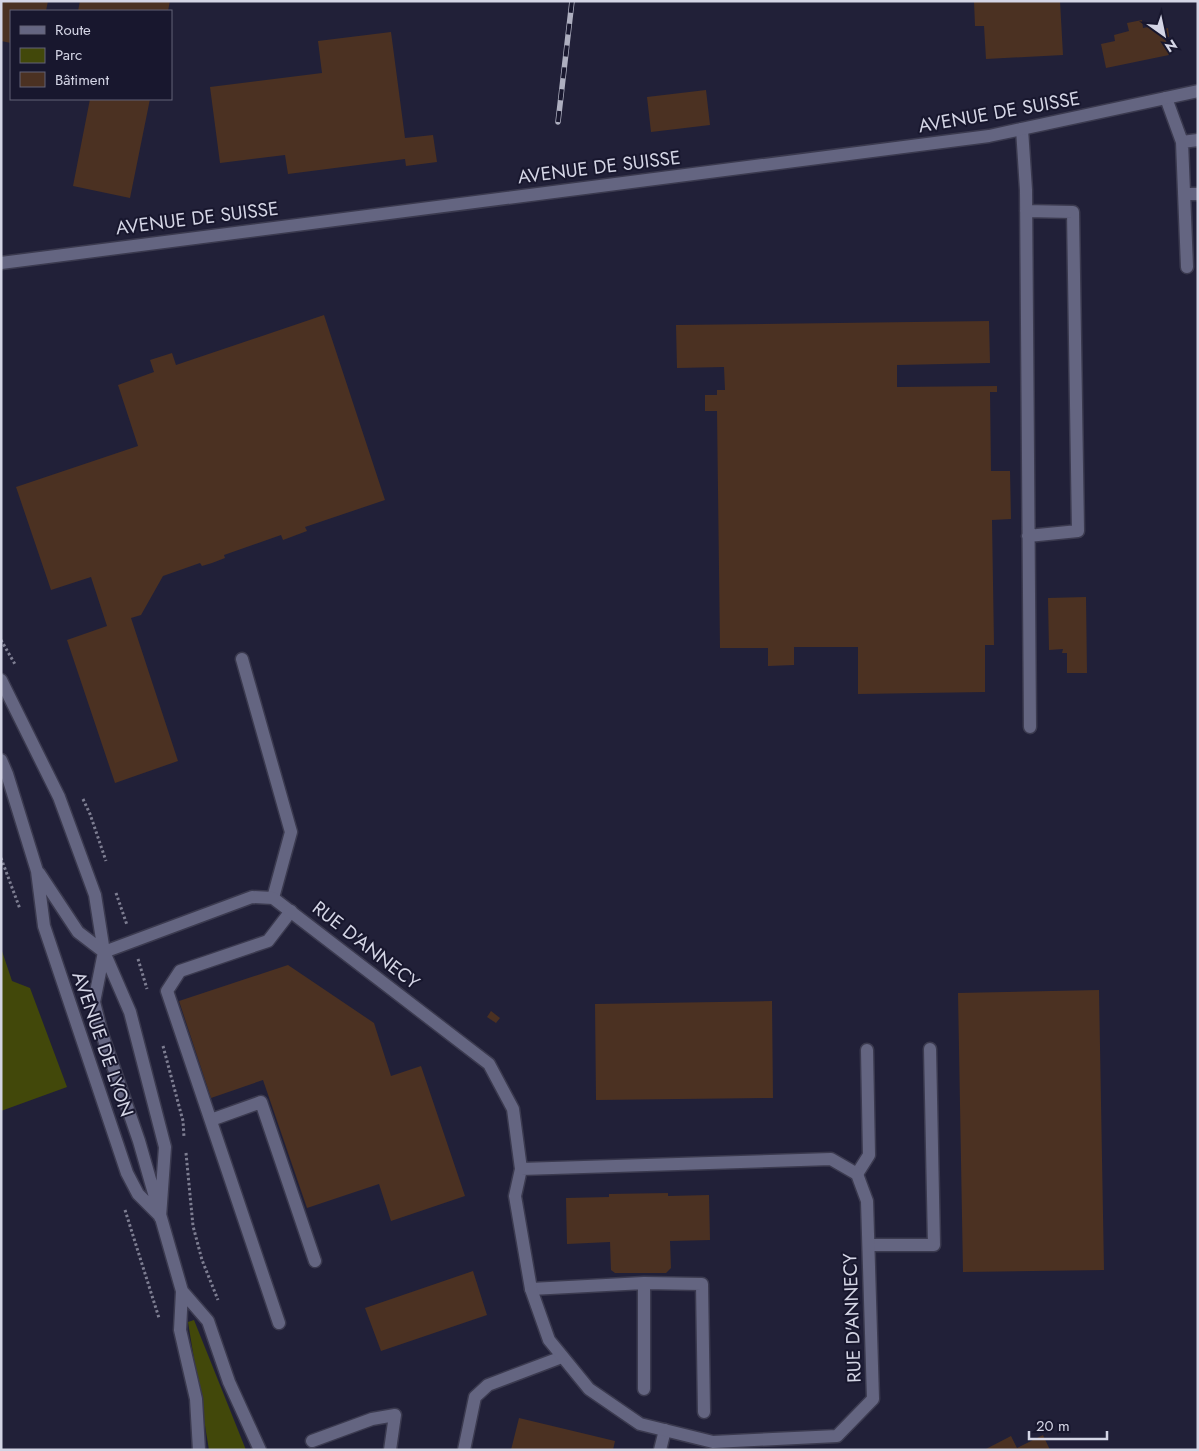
<svg xmlns="http://www.w3.org/2000/svg" width="1199" height="1451" viewBox="0 0 1199 1451" font-family="Jost,sans-serif">
	<style>
		.green { fill: #42480a }
		.building { fill: #4b3122 }
		.lines { fill: none; stroke-linecap: round; stroke-linejoin: round }
		.service-casing { stroke: #3b3a4f; stroke-width: 15 }
		.minor-casing { stroke: #3b3a4f; stroke-width: 15 }
		.path { stroke: #7e7e92; stroke-width: 3; stroke-dasharray: 2.5 2.5; stroke-linecap: butt }
		.service { stroke: #646581; stroke-width: 12 }
		.minor { stroke: #646581; stroke-width: 12 }
		.rail-casing { stroke: #aeafc0; stroke-width: 5.5 }
		.rail { stroke: #18172e; stroke-width: 4; stroke-dasharray: 11; stroke-linecap: butt }
		.labels { text-anchor: middle; dominant-baseline: central; stroke-width: 4; stroke-linejoin: round; paint-order: stroke }
		.street-label { font-size: 19px; fill: #d4d5e5; stroke: #18172e }
	</style>
	<rect width="100%" height="100%" fill="#212038"/>
	<path class="green" d="M1 948 12 981 30 988 67 1087 1 1111Z
		M194 1320 246 1450H209L188 1322Z"/>
	<path class="building" d="M1 1H48L46 11H11V43L1 41Z
		M80 1H170L168 11H78Z
		M974 1H1060L1063 55 986 59 984 26H975Z
		M1142 20 1143 28 1163 24 1164 29 1168 28 1169 37H1165L1169 55 1106 68 1101 44 1115 41 1114 35 1129 31 1127 23Z
		M391 32 405 138 433 135 437 162 406 166 405 159 288 174 285 155 220 163 210 87 322 73 318 41Z
		M706 90 710 125 651 132 647 97Z
		M90 99H150L130 198 73 186Z
		M324 315 385 500 305 527 307 531 283 540 281 535 224 555 225 558 212 563 202 566 200 563 163 576 141 615 131 618 178 761 115 783 67 640 107 626 91 577 51 590 16 487 138 446 118 385 154 372 150 360 172 353 176 365Z
		M989 321 990 363 897 365V387L997 386V392H990L991 471H1010L1011 519 992 520 994 645H985V692L858 694V647H794V665L768 666V648H720L717 411H705V395H717V390H725L724 367 677 368 676 325Z
		M1086 597 1087 673H1067V653H1062L1063 649 1049 650 1048 598Z
		M288 965 374 1023 391 1076 421 1066 465 1196 391 1221 379 1184 307 1208 263 1080 211 1098 179 1001Z
		M1099 990 1104 1270 963 1272 958 993Z
		M772 1001 773 1098 596 1100 595 1004Z
		M491 1011 500 1018 496 1023 487 1017Z
		M668 1193V1196L709 1195 710 1240 670 1241 671 1268 666 1273H615L611 1270 610 1242 567 1244 566 1198 609 1197V1194Z
		M473 1271 487 1315 381 1351 365 1308Z
		M519 1418 615 1441 613 1450H511Z
		M1043 1435 1050 1450H984L1011 1436 1017 1448Z"/>
	<g class="lines">
		<defs>
			<path id="service" d="M1166 98 1182 142 1187 267
				M1022 129 1026 190 1030 727
				M1182 142 1198 140
				M1184 194H1198
				M1026 211 1073 212 1078 531 1028 536
				M242 659 291 832 273 898
				M211 1120 261 1102 315 1261
				M857 1174 869 1155 867 1050
				M869 1245H934L930 1049
				M644 1283V1389
				M531 1289 644 1283 702 1284 704 1412
				M279 1323 167 991 180 971 268 941 291 911
				M312 1441 372 1419 395 1415 390 1450
				M464 1450 475 1397 488 1385 562 1357
				M660 1450 665 1430"/>
			<path id="minor" d="M1 263 989 136 1198 91
				M1 680 59 797 95 895 104 952 130 1012 165 1147 160 1217
				M1 760 7 774 37 871 44 926 127 1173 138 1194 159 1215
				M39 873 78 932 104 952
				M104 952 252 897 273 898 489 1064 513 1109 521 1169 515 1196 531 1289 549 1340 589 1389 640 1424 713 1442 837 1436 873 1399 867 1201 857 1174 831 1159 521 1169
				M104 952 94 1002 102 1034 139 1141 182 1291 180 1330 196 1399 199 1450
				M182 1291 208 1321 229 1382 260 1450"/>
		</defs>
		<use href="#service" class="service-casing"/>
		<use href="#minor" class="minor-casing"/>
		<path class="path" d="M1 640 16 666
			M83 799 90 814 106 861
			M1 858 20 909
			M116 893 127 925
			M138 959 147 989
			M163 1046 183 1121 184 1137
			M186 1153 193 1226 202 1260 218 1300
			M125 1210 159 1318"/>
		<use href="#service" class="service"/>
		<use href="#minor" class="minor"/>
		<defs>
			<path id="rail" d="M558 122 572 1"/>
		</defs>
		<use href="#rail" class="rail-casing"/>
		<use href="#rail" class="rail"/>
	</g>
	<g class="labels">
		<g class="street-label">
			<text transform="translate(999 112) rotate(-10)">AVENUE DE SUISSE</text>
			<text transform="translate(599 167) rotate(-7)">AVENUE DE SUISSE</text>
			<text transform="translate(197 218) rotate(-7)">AVENUE DE SUISSE</text>
			<text transform="translate(366 945) rotate(38)">RUE D'ANNECY</text>
			<text transform="translate(103 1044) rotate(71)">AVENUE DE LYON</text>
			<text transform="translate(852 1318) rotate(-92)">RUE D'ANNECY</text>
		</g>
	</g>
	<rect width="1199" height="1451" fill="none" stroke="#d4d5e5" stroke-width="5"/>
	<rect x="10" y="10" width="162" height="90" fill="#18172e" stroke="#636377"/>
	<rect x="20" y="26" width="25" height="8" fill="#646581" stroke="#636377"/>
	<text x="55" y="35" font-size="15" fill="#d4d5e5">Route</text>
	<rect x="20" y="48" width="25" height="15" fill="#42480a" stroke="#636377"/>
	<text x="55" y="60" font-size="15" fill="#d4d5e5">Parc</text>
	<rect x="20" y="72" width="25" height="15" fill="#4b3122" stroke="#636377"/>
	<text x="55" y="85" font-size="15" fill="#d4d5e5">Bâtiment</text>
	<g transform="translate(1164 35) rotate(147)" stroke="#18172e" stroke-width="4" paint-order="stroke">
	<path d="M0-4L9 19L0 12L-9 19Z" fill="#d4d5e5"/>
	<text y="-8" font-size="14" font-weight="bold" text-anchor="middle" fill="#d4d5e5">N</text>
	</g>
	<path d="M1029 1431v8h78v-8" fill="none" stroke="#d4d5e5" stroke-width="2.5"/>
	<text x="1036" y="1431" font-size="15" fill="#d4d5e5" stroke="#18172e" stroke-width="4" paint-order="stroke">20 m</text>
</svg>
